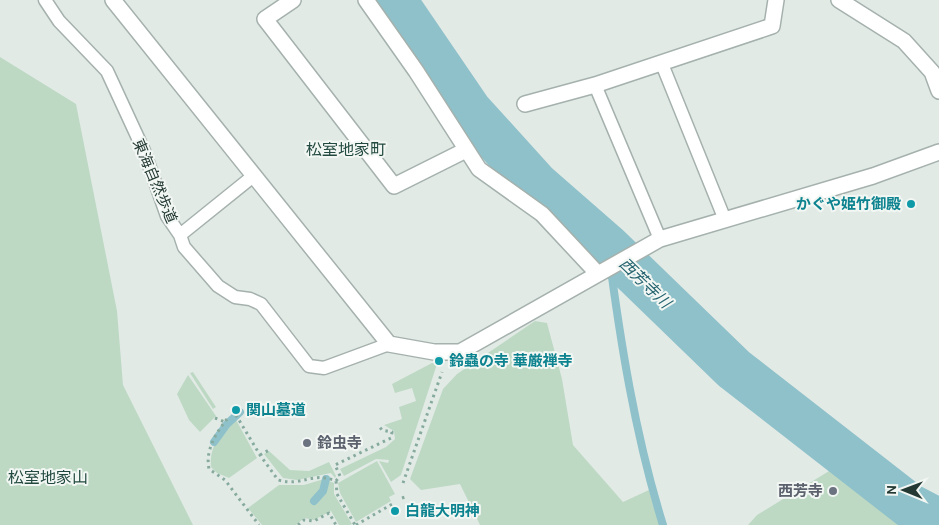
<svg xmlns="http://www.w3.org/2000/svg" width="939" height="525" viewBox="0 0 939 525" font-family="Karla,'Noto Sans JP',sans-serif">
	<style>
		.green { fill: #bdd9c4 }
		.lines { fill: none; stroke-linecap: round; stroke-linejoin: round }
		.stream { stroke: #8fc1ca; stroke-width: 8 }
		.river { stroke: #8fc1ca; stroke-width: 45 }
		.lane-casing { stroke: #a5b1ad; stroke-width: 15 }
		.street-casing { stroke: #a5b1ad; stroke-width: 18 }
		.path { stroke: #86ab9e; stroke-width: 3; stroke-dasharray: 2.5 4; stroke-linecap: butt }
		.lane { stroke: #fff; stroke-width: 12 }
		.street { stroke: #fff; stroke-width: 15 }
		.culture-dot { fill: #0f9aa8; stroke: #f2f7f4; stroke-width: 2 }
		.worship-dot { fill: #6b7280; stroke: #f2f7f4; stroke-width: 2 }
		.labels { text-anchor: middle; dominant-baseline: central; stroke-width: 4; stroke-linejoin: round; paint-order: stroke }
		.street-label { font-size: 15px; fill: #243933; stroke: #f2f7f4 }
		.culture-label { font-size: 15px; font-weight: bold; fill: #0d838f; stroke: #f2f7f4; text-anchor: start }
		.worship-label { font-size: 15px; font-weight: bold; fill: #5b616d; stroke: #f2f7f4; text-anchor: start }
		.neighbourhood-label { font-size: 16px; fill: #22493f; stroke: #f2f7f4 }
		.water-label { font-size: 16px; font-style: italic; fill: #24636f; stroke: #f2f7f4 }
	</style>
	<rect width="100%" height="100%" fill="#e2eae6"/>
	<path class="green" d="M0 57 76 104 117 311 123 385 193 525H0Z
		M535 321 547 323 562 379 573 445 623 502 649 490 661 525H480L460 484 421 490 410 479 443 389 457 374Z
		M432 363 437 364 401 475 391 482 379 461 388 463 389 460 376 459 344 476 340 469 386 447 395 439 394 431 384 425 402 419 399 407 416 401 412 388 395 393 392 384Z
		M193 372 216 407 213 409 190 373Z
		M188 375 216 416 200 432 189 420 177 394Z
		M235 418 257 458 229 478 217 473 211 467C209 447 221 431 235 418Z
		M269 451 290 470 309 471 329 462 336 476 335 478 331 473 297 480 283 478 264 454Z
		M377 461 395 494 389 497 391 501 356 522 340 493 338 483Z
		M834 468 918 525H748L757 515Z
		M324 479 334 483V494L352 524 350 525H339L331 511 314 520 304 518 296 525H262L248 508 279 485H304Z"/>
	<g class="lines">
		<path class="stream" d="M608 247C620 340 635 435 663 525
			M214 442 227 424 240 412
			M314 501 323 491 326 479"/>
		<path class="river" d="M394 0 469 110 537 185 608 247 734 369 910 506 939 521"/>
		<defs>
			<path id="lane" d="M45 0 59 21 107 71 144 151 167 216 180 235 184 247 218 286 235 297 250 299 261 304 309 366 324 368 389 344
				M662 64 725 220
				M595 85 660 239
				M180 235 252 177"/>
			<path id="street" d="M113 0 389 344 434 352H460L660 239 873 176 939 152
				M293 0 265 19 394 186 466 150
				M366 0 416 71 479 169 542 214 598 274
				M839 0 904 41 932 72 939 91
				M525 104 595 85 772 26 776 0"/>
		</defs>
		<use href="#lane" class="lane-casing"/>
		<use href="#street" class="street-casing"/>
		<path class="path" d="M236 415 260 455 278 480C302 487 312 471 336 481L337 494 355 525
			M215 418 225 422
			M227 419C216 433 205 450 209 469L225 480 259 525
			M260 455 269 450
			M336 481 340 476 335 465 391 438 392 432 382 430 379 426
			M403 483 442 372
			M402 498 405 497
			M298 525 304 520 314 521 329 513 336 525
			M356 525 394 503"/>
		<use href="#lane" class="lane"/>
		<use href="#street" class="street"/>
	</g>
	<g class="culture-dot">
		<circle cx="911" cy="204" r="5"/>
		<circle cx="439" cy="361" r="5"/>
		<circle cx="236" cy="410" r="5"/>
		<circle cx="395" cy="511" r="5"/>
	</g>
	<g class="worship-dot">
		<circle cx="307" cy="443" r="5"/>
		<circle cx="833" cy="491" r="5"/>
	</g>
	<g class="labels">
		<g class="street-label">
			<text transform="translate(155 181) rotate(67)">東海自然歩道</text>
		</g>
		<g class="culture-label">
			<text x="901" y="204" text-anchor="end">かぐや姫竹御殿</text>
			<text x="449" y="361">鈴蟲の寺 華厳禅寺</text>
			<text x="246" y="410">関山墓道</text>
			<text x="405" y="511">白龍大明神</text>
		</g>
		<g class="worship-label">
			<text x="317" y="443">鈴虫寺</text>
			<text x="823" y="491" text-anchor="end">西芳寺</text>
		</g>
		<g class="neighbourhood-label">
			<text x="346" y="149">松室地家町</text>
			<text x="48" y="477">松室地家山</text>
		</g>
		<g class="water-label">
			<text transform="translate(645 283) rotate(44)">西芳寺川</text>
		</g>
	</g>
	<g transform="translate(904 490) rotate(271)" stroke="#f2f7f4" stroke-width="4" paint-order="stroke">
	<path d="M0-4L9 19L0 12L-9 19Z" fill="#243933"/>
	<text y="-8" font-size="14" font-weight="bold" text-anchor="middle" fill="#243933">N</text>
	</g>
</svg>
